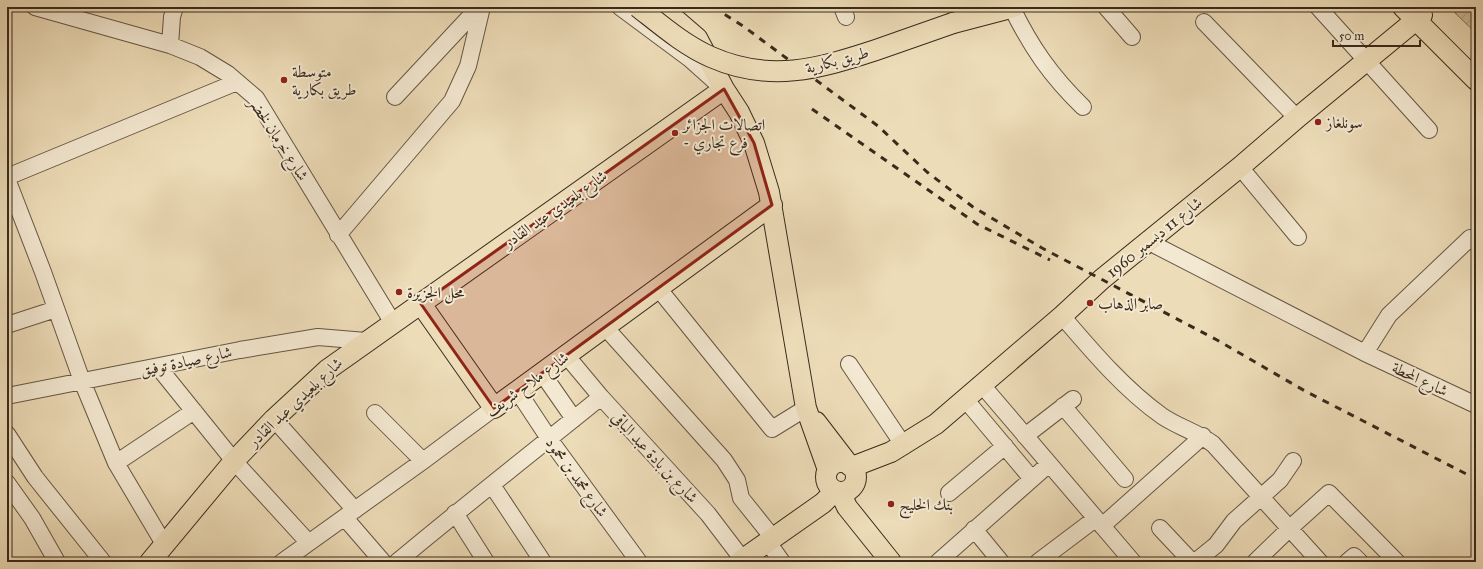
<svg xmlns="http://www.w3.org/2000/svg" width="1483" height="569" viewBox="0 0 1483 569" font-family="'IM FELL Great Primer',Amiri,serif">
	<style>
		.garden { fill: url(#garden-furrows); stroke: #84745c }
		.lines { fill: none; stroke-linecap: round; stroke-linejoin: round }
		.minor-casing { stroke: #665643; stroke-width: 18 }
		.major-casing { stroke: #392a1c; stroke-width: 22 }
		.minor { stroke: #f3e8d1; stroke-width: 16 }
		.major { stroke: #eddcb8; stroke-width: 20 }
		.rail { stroke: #392a1c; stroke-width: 3; stroke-dasharray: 7 7; stroke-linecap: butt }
		.major-bridge-casing { stroke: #392a1c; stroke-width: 22; stroke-linecap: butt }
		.major-bridge { stroke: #eddcb8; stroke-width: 20 }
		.marked { fill: #8f2418; fill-opacity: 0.2; stroke: #8f2418; stroke-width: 3; stroke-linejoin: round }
		.poi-dot { fill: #8f2418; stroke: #f3e8d1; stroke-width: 1.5 }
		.labels { text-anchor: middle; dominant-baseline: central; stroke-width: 4; stroke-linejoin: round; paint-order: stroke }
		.street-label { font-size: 16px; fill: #392a1c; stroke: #f3e8d1 }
		.poi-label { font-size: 16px; fill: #392a1c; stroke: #f3e8d1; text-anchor: start }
	</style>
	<defs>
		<pattern id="garden-furrows" width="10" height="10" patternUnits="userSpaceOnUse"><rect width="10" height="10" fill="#cebe9d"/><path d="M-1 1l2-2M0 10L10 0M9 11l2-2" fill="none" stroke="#b2a387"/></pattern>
	</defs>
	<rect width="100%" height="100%" fill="#eddcb8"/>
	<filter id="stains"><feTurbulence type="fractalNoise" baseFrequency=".005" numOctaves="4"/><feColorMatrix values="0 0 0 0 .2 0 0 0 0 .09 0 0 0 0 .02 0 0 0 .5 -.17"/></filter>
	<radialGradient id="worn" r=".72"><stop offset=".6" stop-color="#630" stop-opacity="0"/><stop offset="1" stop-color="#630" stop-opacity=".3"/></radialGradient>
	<path class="garden" d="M1456 7H1476V33L1455 13Z"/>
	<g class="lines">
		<defs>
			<path id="minor" d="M35 7 170 45 200 57 228 74 256 98 393 323
				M620 7 690 59 719 85
				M842 7 846 17
				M1106 7 1132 37
				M1318 7 1429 130
				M1012 8C1031 47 1051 76 1083 107
				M1204 22 1297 118
				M170 45 172 17 175 7
				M395 97 479 7
				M1240 167 1298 237
				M7 177 237 82
				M7 179 43 272 82 381 116 463 164 544
				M338 235 452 101 468 66 482 7
				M1149 242 1365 353 1476 405
				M658 288 772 429 806 408
				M1062 316C1092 351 1124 389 1162 416 1178 427 1197 432 1213 444L1320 562
				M7 325 56 309
				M605 327 724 460 737 480 741 498 773 538
				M1365 353 1389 315 1470 238 1476 243
				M566 355 601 397 708 514 743 560
				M849 364 904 446
				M159 368 234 461 308 542
				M542 373 574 419
				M982 385 1133 562
				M517 390 550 440 639 562
				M7 396 240 350 318 337 366 341
				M965 399 1032 479
				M1063 406 1125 479
				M375 413 423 461
				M274 419 355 510
				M7 434 35 477 103 562
				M1025 436 1073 399
				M116 463 194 411
				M7 483 32 518 57 562
				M492 485 543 562
				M949 493 1005 446
				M455 513 486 562
				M345 518 383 562
				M1102 526 1203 436
				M1160 528 1192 562
				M974 529 1001 562
				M768 542 782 562
				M282 562 423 461 494 408
				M397 562C464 506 533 452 601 397
				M938 562 1049 464
				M1038 562 1095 519
				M1195 562 1216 545 1234 521 1280 480 1293 461
				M1255 562 1290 528 1329 493 1397 562
				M1347 562 1354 556 1360 562"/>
			<path id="major" d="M661 7 697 38 724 89
				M1403 7 1476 80
				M953 23 1014 7
				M421 304 494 408 772 205
				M816 422 849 465
				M826 477a15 15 0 1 1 30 0a15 15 0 1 1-30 0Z
				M852 467 891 452 936 424 1062 316 1102 279 1240 167 1297 118 1422 15
				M840 492 847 507 891 562
				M150 562 234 461 274 419 327 370 724 89 739 112 754 143 769 192 806 408 828 470
				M739 562 823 503 835 491"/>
		</defs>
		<use href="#minor" class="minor-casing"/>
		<use href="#major" class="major-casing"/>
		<use href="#minor" class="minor"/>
		<use href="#major" class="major"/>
		<path class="rail" d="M713 7 743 26 878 126 927 172 973 207 1042 248 1217 340 1305 391 1476 479
			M812 109 977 224 1050 260"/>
		<defs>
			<path id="major-bridge" d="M638 7C661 25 684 45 711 57 770 83 818 69 876 50 902 41 927 32 953 23"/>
		</defs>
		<use href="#major-bridge" class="major-bridge-casing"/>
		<use href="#major-bridge" class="major-bridge"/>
	</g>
	<path class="marked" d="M724 89 754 143 772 205 494 408 421 304Z"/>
	<g class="poi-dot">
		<circle cx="284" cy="80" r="4"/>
		<circle cx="1318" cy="122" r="4"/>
		<circle cx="675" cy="133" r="4"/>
		<circle cx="399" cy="292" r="4"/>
		<circle cx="1090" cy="303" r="4"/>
		<circle cx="891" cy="504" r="4"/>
	</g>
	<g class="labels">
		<g class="street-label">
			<text transform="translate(837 60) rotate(-15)">طريق بكارية</text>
			<text transform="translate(279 139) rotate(57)">شارع خرمان لخضر</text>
			<text transform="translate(555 209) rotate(-35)">شارع بلعيدي عبد القادر</text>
			<text transform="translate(1154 237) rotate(-39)">شارع 11 ديسمبر 1960</text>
			<text transform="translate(186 361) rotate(-12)">شارع صيادة توفيق</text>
			<text transform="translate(1420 379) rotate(25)">شارع المحطة</text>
			<text transform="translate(527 384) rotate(-36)">شارع ملاح شريف</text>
			<text transform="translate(295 402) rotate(-43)">شارع بلعيدي عبد القادر</text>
			<text transform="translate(655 457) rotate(47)">شارع بن بادة عبد الباقي</text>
			<text transform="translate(577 477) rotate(54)">شارع محمد بن محمود</text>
		</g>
		<g class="poi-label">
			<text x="292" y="71">متوسطة<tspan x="292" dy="18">طريق بكارية</tspan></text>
			<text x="1326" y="122">سونلغاز</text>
			<text x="683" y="124">اتصالات الجزائر<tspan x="683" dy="18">- فرع تجاري</tspan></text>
			<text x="407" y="292">محل الجزيرة</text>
			<text x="1098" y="303">صابر الذهاب</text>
			<text x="899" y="504">بنك الخليج</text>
		</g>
	</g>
	<rect width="1483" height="569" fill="none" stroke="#eddcb8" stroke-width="24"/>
	<rect x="8" y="8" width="1467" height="553" fill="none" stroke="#392a1c" stroke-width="2"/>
	<rect x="12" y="12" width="1459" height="545" fill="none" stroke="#392a1c"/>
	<path d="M1333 40v6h87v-6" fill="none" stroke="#392a1c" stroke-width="2"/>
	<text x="1339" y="40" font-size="12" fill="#392a1c" stroke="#f3e8d1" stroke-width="3" paint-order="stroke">50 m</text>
	<rect width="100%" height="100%" filter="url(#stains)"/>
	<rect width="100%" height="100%" fill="url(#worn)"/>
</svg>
